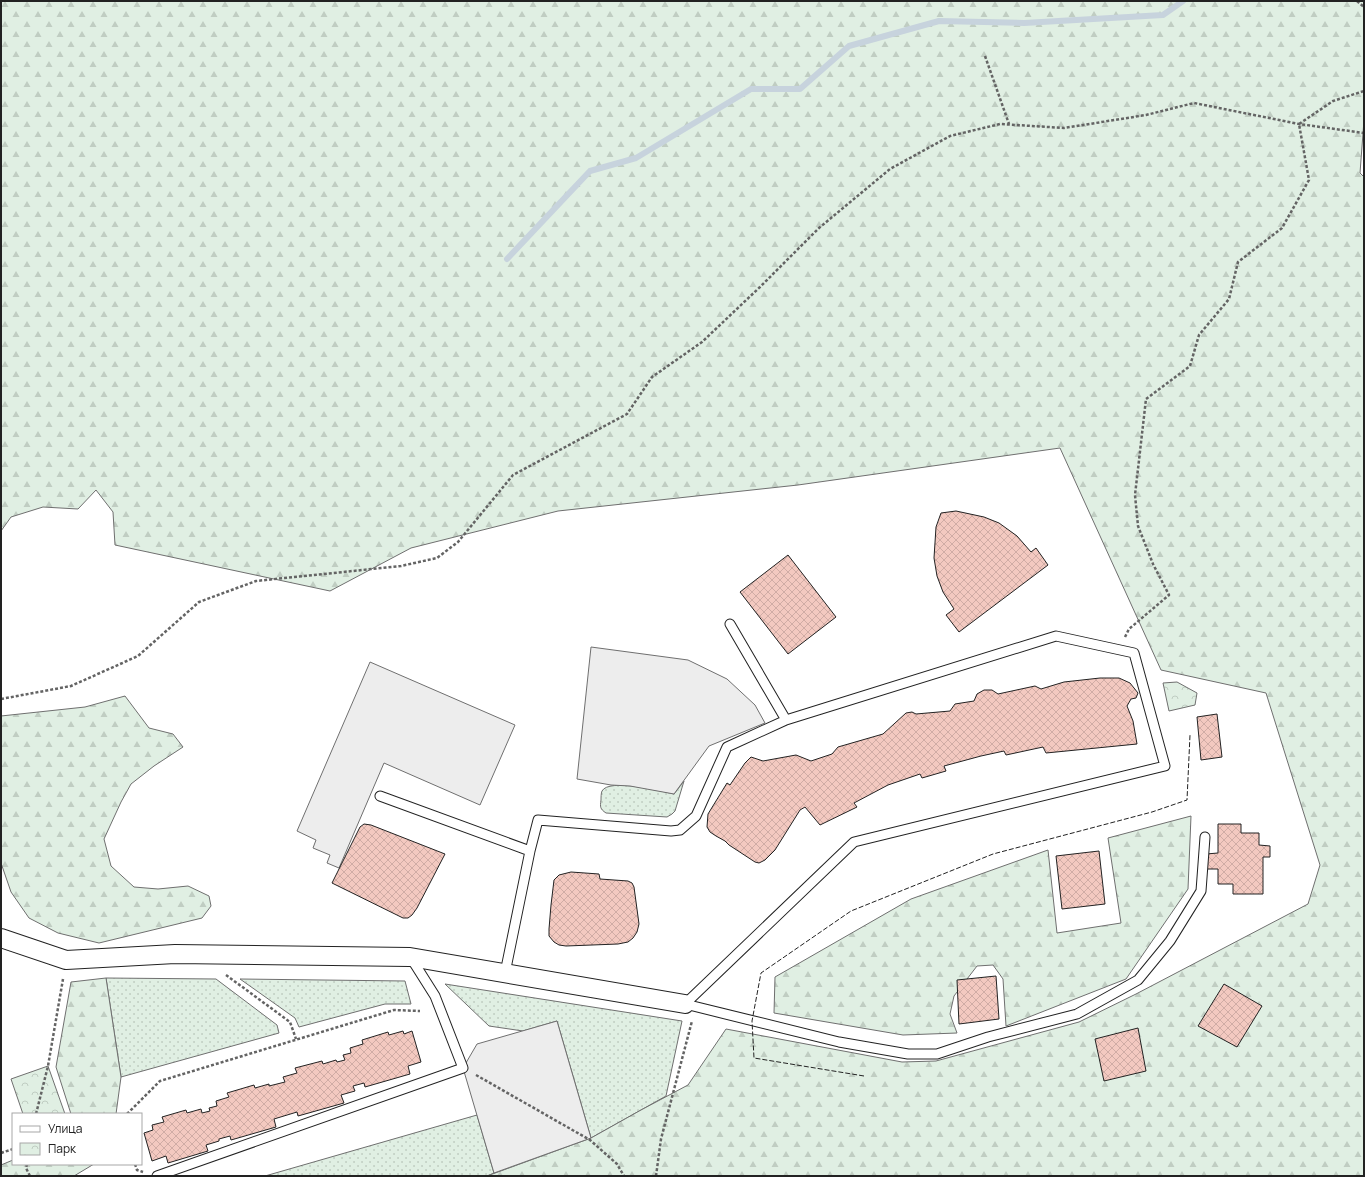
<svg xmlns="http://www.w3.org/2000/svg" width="1365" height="1177" viewBox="0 0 1365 1177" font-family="Manrope,sans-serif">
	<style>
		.grass { fill: url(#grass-dots); stroke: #6f6f6f }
		.forest { fill: url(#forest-firs); stroke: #6f6f6f }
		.park { fill: url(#park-crowns); stroke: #6f6f6f }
		.parking { fill: #ededed; stroke: #6f6f6f }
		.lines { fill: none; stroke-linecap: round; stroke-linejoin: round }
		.stream { stroke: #c7d3dd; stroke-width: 6 }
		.building { fill: url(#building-cross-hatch); stroke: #222 }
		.lane-casing { stroke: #222; stroke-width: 11 }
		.street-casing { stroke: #222; stroke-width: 20 }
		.path { stroke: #646464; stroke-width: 2.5; stroke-dasharray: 3 2; stroke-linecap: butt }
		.lane { stroke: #fff; stroke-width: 9 }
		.street { stroke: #fff; stroke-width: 18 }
		.fence { stroke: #222; stroke-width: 1; stroke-dasharray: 5 2; stroke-linecap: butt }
	</style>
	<defs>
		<pattern id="grass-dots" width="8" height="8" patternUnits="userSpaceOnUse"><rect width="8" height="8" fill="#e0efe3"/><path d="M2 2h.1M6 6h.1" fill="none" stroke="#c0cdc2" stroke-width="1.8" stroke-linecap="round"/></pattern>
		<pattern id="forest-firs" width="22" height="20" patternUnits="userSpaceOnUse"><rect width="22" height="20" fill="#e0efe3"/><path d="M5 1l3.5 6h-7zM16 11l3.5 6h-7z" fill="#c0cdc2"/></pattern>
		<pattern id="park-crowns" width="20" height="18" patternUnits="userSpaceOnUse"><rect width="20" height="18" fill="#e0efe3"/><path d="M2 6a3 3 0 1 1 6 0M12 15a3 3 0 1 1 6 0" fill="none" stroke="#c0cdc2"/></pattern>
		<pattern id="building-cross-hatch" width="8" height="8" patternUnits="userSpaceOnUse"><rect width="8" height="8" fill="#f3c9c0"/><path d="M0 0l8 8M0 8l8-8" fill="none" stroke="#d0aca5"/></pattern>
	</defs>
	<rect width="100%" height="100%" fill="#fff"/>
	<path class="grass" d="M684 781 675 811 672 814 667 817 606 813C600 809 600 807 601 800 601 798 601 793 602 791 609 778 661 791 674 794Z
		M106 978 216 979 277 1025 279 1033 121 1077Z
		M240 979 405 981 411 1004H385L299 1027 295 1018Z
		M445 984 682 1021 666 1096 591 1138 557 1021 523 1031 489 1026Z
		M477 1115 494 1173 487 1176H265Z"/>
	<path class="forest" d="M1 1H1364V120L1360 173 1364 177V1176H487L591 1138 641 1110 688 1085 726 1029 902 1062 936 1061 1079 1022 1136 994 1308 904 1320 865 1266 693 1161 670 1060 448 798 485 558 511 411 548 330 591 115 545 113 512 96 490 78 509 43 507 11 517 1 531Z
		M125 696 149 728 173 734 183 747 154 766 131 784 121 802 104 839 111 866 134 887 158 889 188 886 209 896 211 906 202 918 99 943 58 933 29 918 11 892 1 863V716L85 707Z
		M1191 816 1188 889 1126 979 1006 1026 1003 979 993 965 977 966 954 996 950 1014 957 1033 903 1035 774 1013 775 977 911 899 1048 850 1057 933 1121 923 1108 838Z
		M106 978 121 1077 116 1114H71L56 1067 71 982Z
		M13 1160V1164H94L74 1176H1V1165Z"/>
	<path class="park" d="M1177 682 1197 693 1195 705 1169 711 1163 683Z
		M48 1066 65 1114H23L11 1079Z"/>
	<path class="parking" d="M591 647 688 660 727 679 755 705 765 723 709 746 674 794 630 786 611 785 577 779Z
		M370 662 515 725 480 805 384 763 339 868 327 863 330 855 313 848 316 840 297 831Z
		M557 1021 591 1138 494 1173 463 1068 477 1044Z"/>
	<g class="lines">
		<path class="stream" d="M507 259 590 171 636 158 751 89H800L849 46 939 21 1024 23 1163 15 1183 1"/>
	</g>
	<path class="building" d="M956 511 984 517 999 523 1017 536 1031 552 1036 548 1048 565 959 632 946 615 954 609 943 592 937 576 934 558 936 527 941 513Z
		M788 555 836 617 788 654 740 592Z
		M1100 678H1119L1130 683 1138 693 1136 698 1131 699 1127 706 1133 721 1137 744 1046 753 1043 747 1006 755 1004 751 981 756 944 766 946 771 922 778 920 774 888 785 854 803 857 807 820 825 805 807 800 810 775 850 765 860 759 863 755 862 729 845 725 841 716 836 710 832 707 827 708 814 727 783 730 785 745 763 751 757 763 761 796 755 811 761 832 754 838 747 883 734 906 713 912 712 916 714 950 711 955 704 974 701 977 694 984 690H992L998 694 1035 686 1041 689 1064 682Z
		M1217 714 1222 757 1201 760 1197 717Z
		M364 824 371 825 445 854 417 908 412 915 408 918H403L332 883 360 827Z
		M1218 824H1241V833H1259V845L1270 846V857H1263V894H1233V884H1218V869H1205L1206 854 1218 853Z
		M1099 851 1105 904 1062 909 1056 856Z
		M571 872 599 874 600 879 628 881 632 883 634 887 639 924 637 932 633 938 628 942 618 944 566 946 559 945 554 942 549 936V929L551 905 554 880 559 875Z
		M996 976 999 1019 959 1024 957 980Z
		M1224 984 1262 1006 1237 1047 1198 1026Z
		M1138 1028 1146 1071 1104 1081 1095 1039Z
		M403 1031 404 1034 412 1031 421 1062 408 1066 410 1074 365 1087 364 1083 353 1086 355 1091 341 1095 344 1103 298 1116 297 1112 274 1119 276 1127 231 1140 230 1136 219 1139V1141L206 1145 208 1151 168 1163 166 1156 152 1161 144 1133 153 1130 152 1125 164 1122 162 1117 186 1110 187 1113 201 1109 202 1113 210 1111 209 1108 217 1106 216 1101 229 1097 227 1093 254 1085 255 1088 269 1084V1086L285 1082 283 1077 297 1073 295 1068 322 1061 323 1064 336 1060 337 1062 345 1060 343 1055 351 1053 350 1048 363 1044 362 1040 388 1032 389 1035Z"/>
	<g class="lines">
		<defs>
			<path id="lane" d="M730 624 786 720 1056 636 1134 653 1165 766 854 842 685 1004 839 1042 908 1054H937L988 1037 1077 1014 1138 980 1170 941 1201 891 1205 837
				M380 796 530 851 538 820 671 831 680 830 696 816 727 747 786 720
				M505 973 530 851
				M157 1176 463 1068 435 996 411 958"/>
			<path id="street" d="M1 938 66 960 175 954 410 957 685 1004"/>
		</defs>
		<use href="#lane" class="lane-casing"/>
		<use href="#street" class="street-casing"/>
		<path class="path" d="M1357 1 1364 7
			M985 56 1009 124
			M1125 637 1129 629 1169 595 1153 564 1138 526 1135 495 1146 399 1190 366 1199 335 1229 299 1238 262 1282 228 1309 180 1299 124 1333 101 1364 91
			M1 699 71 686 138 656 199 602 256 581 401 566 437 558 458 542 513 475 627 414 652 377 702 342 760 287 819 228 890 169 950 136 1000 124 1064 128 1146 115 1194 103 1299 124 1364 133
			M226 975 290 1022 296 1039
			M476 1075 590 1140 617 1164 624 1176
			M36 1114 48 1066 63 979
			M127 1114 160 1081 394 1010 420 1011
			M1 1153 13 1149
			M27 1164 26 1168 30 1176
			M135 1164 137 1170 143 1172
			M656 1176 661 1139 692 1021"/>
		<use href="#lane" class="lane"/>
		<use href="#street" class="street"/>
		<path class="fence" d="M864 1076 754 1058 752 1021 761 973 851 911 993 854 1152 812 1187 800 1190 735"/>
	</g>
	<rect width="1365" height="1177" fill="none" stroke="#222222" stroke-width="4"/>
	<rect x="12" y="1113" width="130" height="52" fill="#ffffff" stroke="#a7a7a7"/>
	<rect x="20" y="1126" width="20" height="6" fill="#ffffff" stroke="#a7a7a7"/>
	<text x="48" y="1133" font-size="12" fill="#222222">Улица</text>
	<rect x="20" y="1143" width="20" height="12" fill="url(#park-crowns)" stroke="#a7a7a7"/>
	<text x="48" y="1153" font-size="12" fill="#222222">Парк</text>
</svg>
